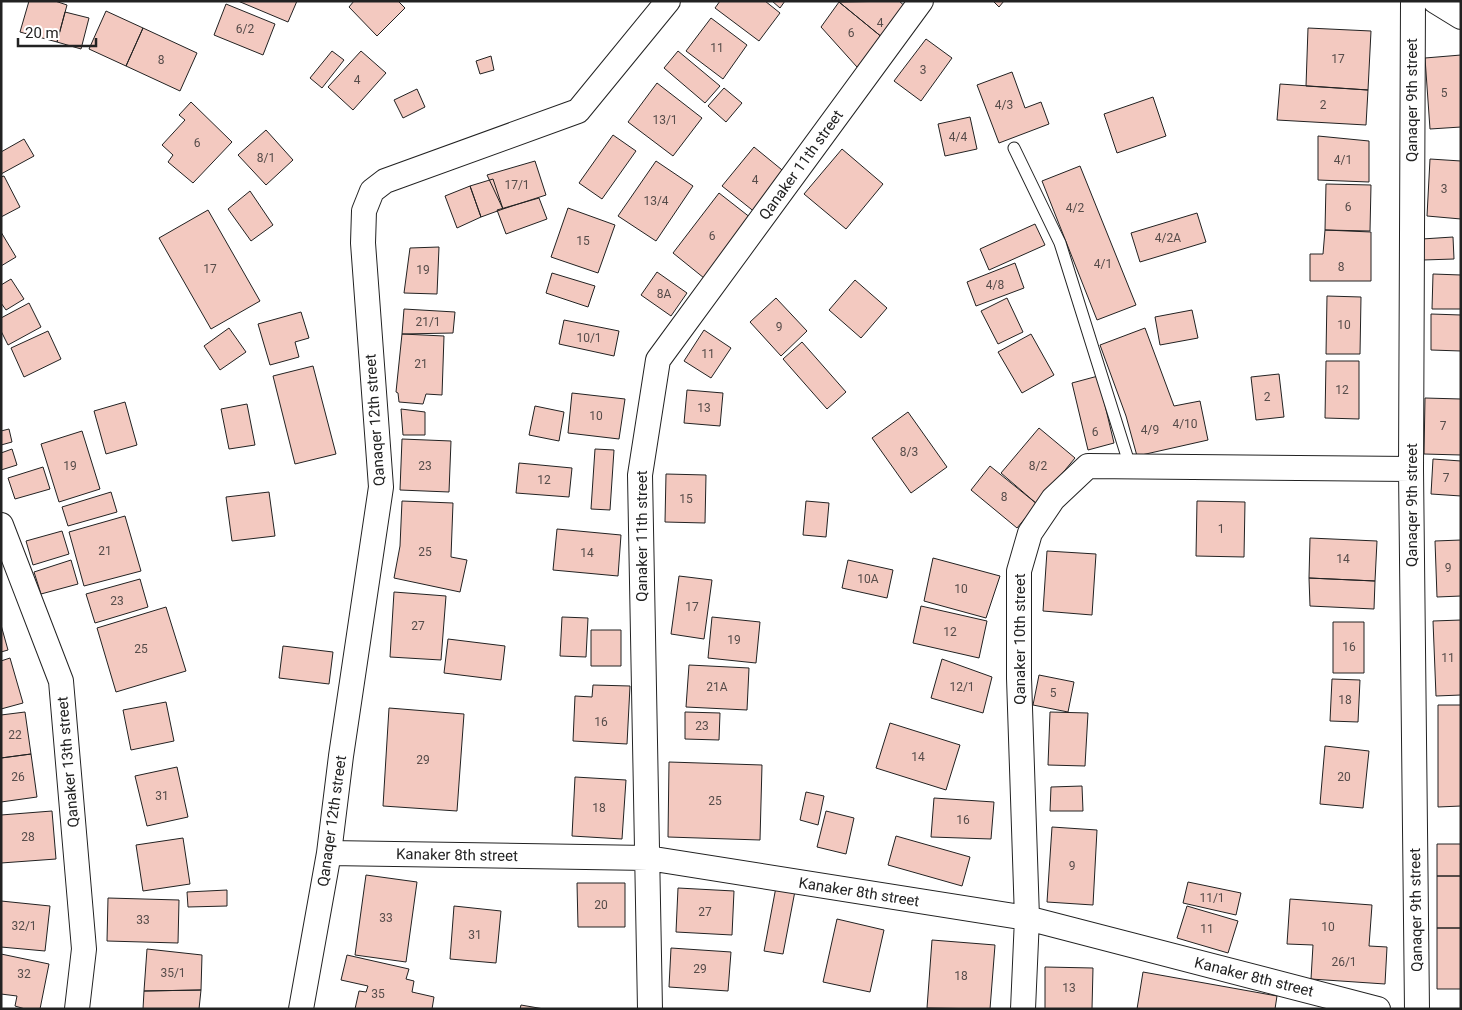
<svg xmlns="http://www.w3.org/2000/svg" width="1462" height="1010" viewBox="0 0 1462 1010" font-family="Roboto,sans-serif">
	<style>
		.building { fill: #f3c9c0; stroke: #222 }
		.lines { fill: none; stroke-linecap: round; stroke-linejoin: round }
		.lane-casing { stroke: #222; stroke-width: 13 }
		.street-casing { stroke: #222; stroke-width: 26 }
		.lane { stroke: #fff; stroke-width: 11 }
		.street { stroke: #fff; stroke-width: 24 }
		.labels { text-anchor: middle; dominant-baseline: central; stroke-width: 4; stroke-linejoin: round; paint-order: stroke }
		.number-label { font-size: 12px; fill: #564c4a }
		.street-label { font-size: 15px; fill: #222; stroke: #fff }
	</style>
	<rect width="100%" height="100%" fill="#fff"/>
	<path class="building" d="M29 1H55L67 5 57 42 20 32Z
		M238 1H297L288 22Z
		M354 1H398L405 8 377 36 349 7Z
		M720 1H765L780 13 759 41 715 8Z
		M772 1H785L780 8Z
		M899 1 907 8 883 38 839 2Z
		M993 1H1004L999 7Z
		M839 2 883 38 857 67 821 27Z
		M226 4 275 24 263 55 214 35Z
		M106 11 143 28 126 66 89 49Z
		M65 12 89 18 81 49 57 42Z
		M711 18 747 45 723 79 686 51Z
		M143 28 197 53 180 91 126 66Z
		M1308 28 1371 31 1368 90 1306 86Z
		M926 39 952 58 921 101 894 81Z
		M332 51 344 60 322 88 310 78Z
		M361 51 386 73 353 110 328 87Z
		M678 51 720 86 705 103 664 68Z
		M1461 55V127L1430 129 1425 58Z
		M491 56 494 70 480 74 476 61Z
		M1012 72 1025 108 1041 102 1049 124 999 143 977 85Z
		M657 83 702 118 673 156 628 122Z
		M1280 84 1368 90 1366 125 1277 120Z
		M724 88 742 103 726 122 708 106Z
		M417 89 425 107 403 118 394 100Z
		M1153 97 1166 136 1117 153 1104 114Z
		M191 102 232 142 193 183 168 162 173 155 162 145 185 120 179 115Z
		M970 117 977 149 945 156 938 124Z
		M266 130 293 160 266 185 238 155Z
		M613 135 636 151 602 199 579 183Z
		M1318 136 1369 141V182L1318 180Z
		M24 139 34 156 1 174V152Z
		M754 147 787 174 756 213 722 186Z
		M842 149 883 184 846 229 804 194Z
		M1430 159 1461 161V219L1427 216Z
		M535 161 546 195 503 209 487 175Z
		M656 161 693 186 656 241 618 216Z
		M1080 166 1136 305 1097 320 1042 181Z
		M4 176 20 207 1 217V177Z
		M493 179 503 209 481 217 470 186Z
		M1326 184 1371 185 1370 231 1325 230Z
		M470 186 481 217 457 228 445 196Z
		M250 191 273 225 251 241 228 209Z
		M719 193 751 218 704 278 673 253Z
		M539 198 547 219 506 234 497 210Z
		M568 208 615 225 598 273 551 257Z
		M208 210 260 301 211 329 159 238Z
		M1197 213 1206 242 1140 262 1131 233Z
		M1035 224 1045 245 989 270 980 249Z
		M1325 230 1371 232V281H1310V254H1323Z
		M1 232 16 257 1 266Z
		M1453 237 1454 259 1423 260 1422 239Z
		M439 247 437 294 404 293 410 248Z
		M1015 263 1024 288 976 306 967 282Z
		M657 272 687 293 671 316 641 295Z
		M552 273 595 286 588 307 546 293Z
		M1433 274 1461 275V309H1432Z
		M11 279 24 299 6 310 1 303V285Z
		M855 280 887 308 861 338 829 310Z
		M1327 296 1361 297 1360 354H1326Z
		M776 298 807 331 781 356 750 322Z
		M1007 298 1023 332 998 344 981 311Z
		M29 303 41 327 8 345 1 331V318Z
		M404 309 455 312 453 333 402 334Z
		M1192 310 1198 338 1160 345 1155 317Z
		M301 312 309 338 295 342 299 357 270 365 258 324Z
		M1431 314 1461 315V351L1431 350Z
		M564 320 619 331 614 356 559 344Z
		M229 328 246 352 220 370 204 346Z
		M1145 328 1174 406 1200 401 1208 440 1137 456 1126 416 1100 345Z
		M704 330 731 348 711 378 684 361Z
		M48 331 61 359 24 377 11 348Z
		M402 334 444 336 442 395 426 394 423 404 399 402 398 393 396 392Z
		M1031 334 1054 375 1022 393 998 352Z
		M802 342 846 392 827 409 783 359Z
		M1326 361H1359V419L1325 418Z
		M313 366 336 454 295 464 273 376Z
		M1279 374 1284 417 1256 420 1251 377Z
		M1098 376 1114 443 1088 450 1072 383Z
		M687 390 723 393 720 426 684 423Z
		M572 393 625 399 619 439 568 433Z
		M1425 398 1461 399V455L1424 454Z
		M125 402 137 445 106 454 94 411Z
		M247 404 255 445 229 449 221 409Z
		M535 406 564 412 559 441 529 435Z
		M401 409 425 412V435H403Z
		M908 412 947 467 911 493 872 438Z
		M1039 428 1075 458 1037 504 1001 473Z
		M9 429 12 442 1 445V431Z
		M82 431 100 489 59 502 41 444Z
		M402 439 451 441 449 492 400 490Z
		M12 449 17 465 1 470V453Z
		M595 449 614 450 610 510 591 509Z
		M1433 459 1461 461V496L1431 494Z
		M519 463 572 468 569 497 516 493Z
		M990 466 1037 504 1017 528 971 490Z
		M43 467 50 489 15 499 8 478Z
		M666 474 706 475 705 523 665 522Z
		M111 492 117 512 68 526 62 507Z
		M269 492 275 536 232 541 226 497Z
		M402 501 453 503 451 557 467 560 460 592 394 578 400 546Z
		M806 501 829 503 826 537 803 535Z
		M1197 501 1245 502 1244 557 1196 556Z
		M125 516 141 571 84 586 69 532Z
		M557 529 621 535 618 576 553 570Z
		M62 531 69 554 33 565 26 541Z
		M1310 538 1377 541 1375 581 1309 578Z
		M1461 540V596L1437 597 1435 541Z
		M1047 551 1096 554 1092 615 1043 611Z
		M933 558 1000 576 986 618 924 601Z
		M71 560 78 584 41 594 34 572Z
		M848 560 893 570 887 598 842 588Z
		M679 576 712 580 704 639 671 634Z
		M1309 578 1375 581 1374 609 1310 606Z
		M140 579 148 607 95 623 86 594Z
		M394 592 446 596 441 660 390 657Z
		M921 606 987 621 979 658 913 643Z
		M166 607 186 671 116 692 97 628Z
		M562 617 588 618 586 657 560 656Z
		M712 617 760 622 756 663 708 658Z
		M1461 620V695L1436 696 1433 621Z
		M1333 622H1364V673H1333Z
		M1 625 8 650 1 652Z
		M591 630H621V666H591Z
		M448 639 505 646 501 680 444 673Z
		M283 646 333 652 329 684 279 678Z
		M10 658 23 703 1 709V661Z
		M942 659 992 677 983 713 931 698Z
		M689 665 749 668 747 710 686 707Z
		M1039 675 1074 682 1068 712 1033 705Z
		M1332 679 1360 680 1358 722 1330 721Z
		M593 685 630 686 627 744 573 741 575 696 592 697Z
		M166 702 174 741 131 750 123 710Z
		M1438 705H1461V806L1438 807Z
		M389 708 464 714 457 811 383 806Z
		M25 712 31 754 1 758V715Z
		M685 712 720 713 719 740 685 739Z
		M1050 712 1088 713 1085 766 1048 765Z
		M890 723 960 745 946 790 876 768Z
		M1325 746 1369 751 1363 808 1320 804Z
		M31 754 37 797 1 802V758Z
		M669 762 762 765 760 840 668 837Z
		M177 767 188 817 147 826 135 776Z
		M575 777 626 780 622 839 572 836Z
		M1082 786 1083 811H1050L1051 787Z
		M806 792 824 796 818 825 800 820Z
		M934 798 994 802 991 839 931 837Z
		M52 811 56 859 1 863V815Z
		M826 811 854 818 846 854 817 847Z
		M1052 827 1097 830 1093 905 1047 902Z
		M896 836 970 857 962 886 888 865Z
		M183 838 190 884 143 891 136 845Z
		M1437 844H1461V876H1437Z
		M366 875 417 882 406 962 355 955Z
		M1437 876H1461V928H1437Z
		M1188 882 1241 893 1236 915 1183 903Z
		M577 883H625V927H578Z
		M776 887 795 891 783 954 764 951Z
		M678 888 734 891 732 935 676 932Z
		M227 890V906L188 907 187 892Z
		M108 898 179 900 178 943 107 941Z
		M1290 899 1372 905 1369 946 1387 947 1385 984 1311 979 1313 945 1287 944Z
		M1 901 50 906 45 951 1 947Z
		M454 906 501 911 496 963 450 959Z
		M1187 906 1238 921 1228 953 1177 938Z
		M837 919 884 930 870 992 823 982Z
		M1437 928H1461V989H1437Z
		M932 940 995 945 990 1009 927 1008Z
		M671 948 731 952 728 991 669 987Z
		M147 949 202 955 201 990 144 991Z
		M1 954 49 964 40 1009H25L15 1006 17 996 1 994Z
		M347 955 409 969 406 979 414 981 412 992 434 997 432 1009H355L359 991 366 992 368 986 341 980Z
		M1045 967 1093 968 1092 1009H1045Z
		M1143 972 1277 996 1275 1009H1137Z
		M201 990 199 1009H143L144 991Z
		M521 1005 544 1009H520Z"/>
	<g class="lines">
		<defs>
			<path id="lane" d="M1014 148 1060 243 1130 466"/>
			<path id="street" d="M1413 1 1411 469 1417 1009
				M1435 1 1461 17
				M1 525 61 681 84 949 77 1009
				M329 853 648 858 1027 918 1378 1009
				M301 1009 329 853 341 756 381 487 363 243 364 211 372 191 385 181 578 111 668 1
				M650 1009 640 475 658 360 921 1
				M1023 1009 1027 918 1019 678V571L1030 533 1053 499 1088 466 1411 469"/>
		</defs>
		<use href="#lane" class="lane-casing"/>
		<use href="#street" class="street-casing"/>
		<use href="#lane" class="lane"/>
		<use href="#street" class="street"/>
	</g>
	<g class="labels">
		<g class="number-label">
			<text x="880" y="23">4</text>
			<text x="245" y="29">6/2</text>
			<text x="851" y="33">6</text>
			<text x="717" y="48">11</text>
			<text x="1338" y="59">17</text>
			<text x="161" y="60">8</text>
			<text x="923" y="70">3</text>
			<text x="357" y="80">4</text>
			<text x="1444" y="93">5</text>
			<text x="1004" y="105">4/3</text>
			<text x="1323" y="105">2</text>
			<text x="665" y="120">13/1</text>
			<text x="958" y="137">4/4</text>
			<text x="197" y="143">6</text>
			<text x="266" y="158">8/1</text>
			<text x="1343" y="160">4/1</text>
			<text x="755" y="180">4</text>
			<text x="517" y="185">17/1</text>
			<text x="1444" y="189">3</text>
			<text x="656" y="201">13/4</text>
			<text x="1348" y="207">6</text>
			<text x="1075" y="208">4/2</text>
			<text x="712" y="236">6</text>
			<text x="1168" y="238">4/2А</text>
			<text x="583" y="241">15</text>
			<text x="1103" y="264">4/1</text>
			<text x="1341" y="267">8</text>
			<text x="210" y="269">17</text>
			<text x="423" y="270">19</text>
			<text x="995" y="285">4/8</text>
			<text x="664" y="294">8А</text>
			<text x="428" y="322">21/1</text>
			<text x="1344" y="325">10</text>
			<text x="779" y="327">9</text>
			<text x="589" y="338">10/1</text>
			<text x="708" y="354">11</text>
			<text x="421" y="364">21</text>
			<text x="1342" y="390">12</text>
			<text x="1267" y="397">2</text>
			<text x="704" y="408">13</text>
			<text x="596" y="416">10</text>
			<text x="1185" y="424">4/10</text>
			<text x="1443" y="426">7</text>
			<text x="1150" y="430">4/9</text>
			<text x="1095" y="432">6</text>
			<text x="909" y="452">8/3</text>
			<text x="70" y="466">19</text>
			<text x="425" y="466">23</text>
			<text x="1038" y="466">8/2</text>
			<text x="1446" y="478">7</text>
			<text x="544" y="480">12</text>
			<text x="1004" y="497">8</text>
			<text x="686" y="499">15</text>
			<text x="1221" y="529">1</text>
			<text x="105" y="551">21</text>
			<text x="425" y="552">25</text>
			<text x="587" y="553">14</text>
			<text x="1343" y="559">14</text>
			<text x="1448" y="568">9</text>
			<text x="868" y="579">10А</text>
			<text x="961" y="589">10</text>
			<text x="117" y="601">23</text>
			<text x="692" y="607">17</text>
			<text x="418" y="626">27</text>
			<text x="950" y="632">12</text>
			<text x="734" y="640">19</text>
			<text x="1349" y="647">16</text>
			<text x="141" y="649">25</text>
			<text x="1448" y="658">11</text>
			<text x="717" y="687">21А</text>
			<text x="962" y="687">12/1</text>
			<text x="1053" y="693">5</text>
			<text x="1345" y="700">18</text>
			<text x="601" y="722">16</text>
			<text x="702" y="726">23</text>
			<text x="15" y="735">22</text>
			<text x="918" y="757">14</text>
			<text x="423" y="760">29</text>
			<text x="18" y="777">26</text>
			<text x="1344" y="777">20</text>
			<text x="162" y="796">31</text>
			<text x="715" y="801">25</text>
			<text x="599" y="808">18</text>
			<text x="963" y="820">16</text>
			<text x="28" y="837">28</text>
			<text x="1072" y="866">9</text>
			<text x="1212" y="898">11/1</text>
			<text x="601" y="905">20</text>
			<text x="705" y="912">27</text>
			<text x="386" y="918">33</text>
			<text x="143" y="920">33</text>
			<text x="24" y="926">32/1</text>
			<text x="1328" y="927">10</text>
			<text x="1207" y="929">11</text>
			<text x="475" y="935">31</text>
			<text x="1344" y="962">26/1</text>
			<text x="700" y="969">29</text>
			<text x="173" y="973">35/1</text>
			<text x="24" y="974">32</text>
			<text x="961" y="976">18</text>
			<text x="1069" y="988">13</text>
			<text x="378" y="994">35</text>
		</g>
		<g class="street-label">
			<text transform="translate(1412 100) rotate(-90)">Qanaqer 9th street</text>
			<text transform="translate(801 165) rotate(-54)">Qanaker 11th street</text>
			<text transform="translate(375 420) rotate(-94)">Qanaqer 12th street</text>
			<text transform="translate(1412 505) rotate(-90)">Qanaqer 9th street</text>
			<text transform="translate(642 536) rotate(-90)">Qanaker 11th street</text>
			<text transform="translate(1020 639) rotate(-90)">Qanaker 10th street</text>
			<text transform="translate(68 762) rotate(-95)">Qanaker 13th street</text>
			<text transform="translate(332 821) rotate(-82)">Qanaqer 12th street</text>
			<text transform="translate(457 855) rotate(1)">Kanaker 8th street</text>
			<text transform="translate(859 892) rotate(9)">Kanaker 8th street</text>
			<text transform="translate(1416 910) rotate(-91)">Qanaqer 9th street</text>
			<text transform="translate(1254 977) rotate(14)">Kanaker 8th street</text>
		</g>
	</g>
	<rect width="1462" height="1010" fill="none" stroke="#222222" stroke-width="5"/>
	<path d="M18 38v8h78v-8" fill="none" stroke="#222222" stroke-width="2.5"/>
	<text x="25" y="38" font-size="15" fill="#222222" stroke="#ffffff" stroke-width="4" paint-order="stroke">20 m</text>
</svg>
